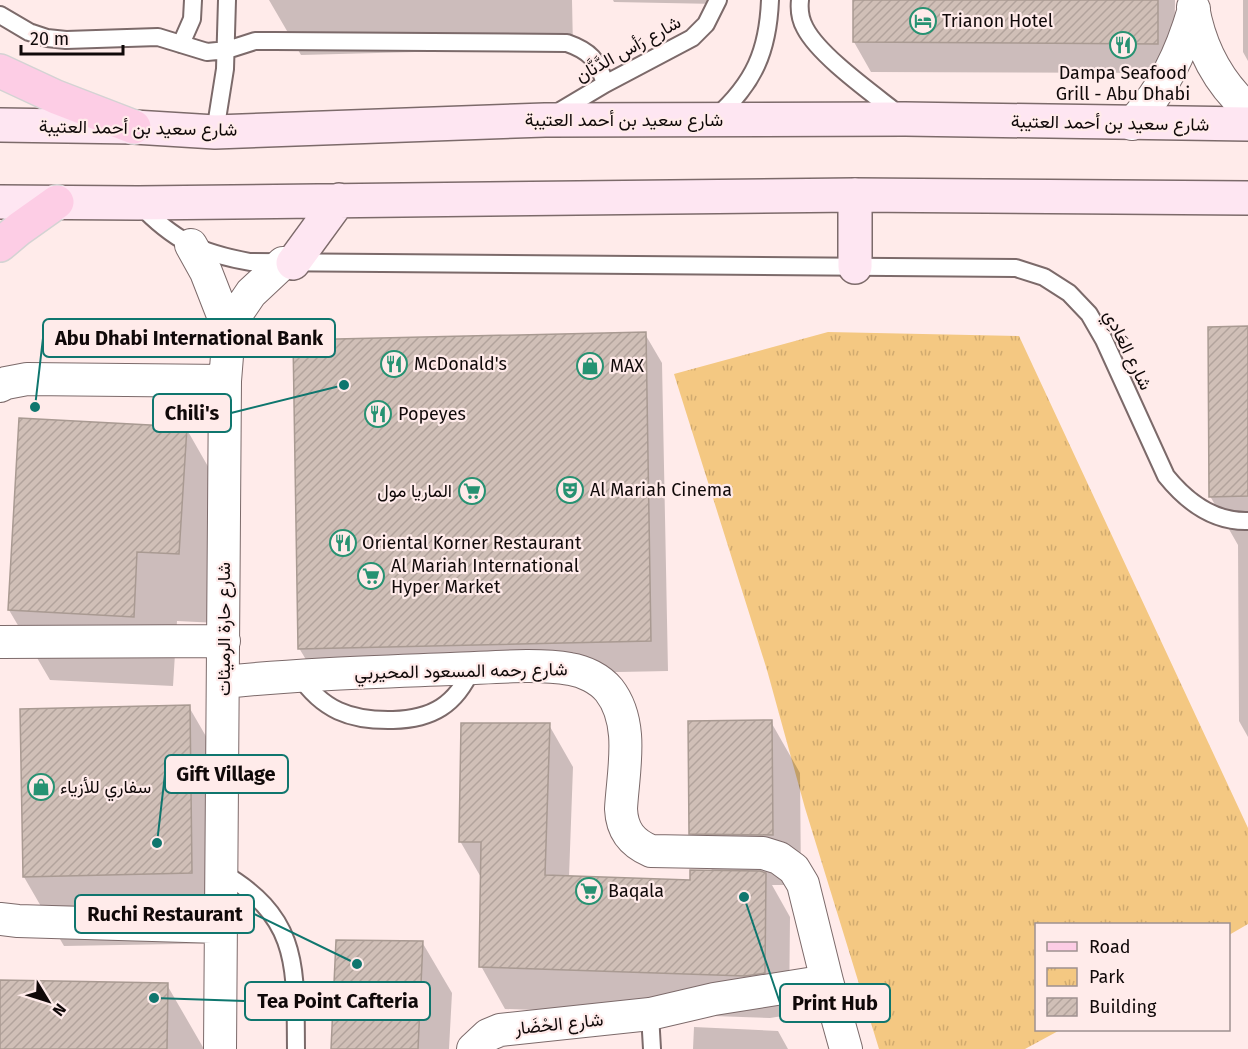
<svg xmlns="http://www.w3.org/2000/svg" width="1248" height="1049" viewBox="0 0 1248 1049" font-family="'Fira Sans',Vazirmatn,sans-serif">
	<style>
		.park { fill: url(#park-tufts) }
		.shadow { fill: #0003 }
		.building { fill: url(#building-hatch); stroke: #a99a92; stroke-width: 1.5 }
		.lines { fill: none; stroke-linecap: round; stroke-linejoin: round }
		.lane-casing { stroke: #7c6a6a; stroke-width: 20 }
		.street-casing { stroke: #7c6a6a; stroke-width: 34 }
		.secondary-casing { stroke: #7c6a6a; stroke-width: 36 }
		.primary-casing { stroke: #d4d3d3; stroke-width: 36 }
		.lane { stroke: #fff; stroke-width: 16 }
		.street { stroke: #fff; stroke-width: 32 }
		.secondary { stroke: #fee6f2; stroke-width: 33 }
		.primary { stroke: #fdcde5; stroke-width: 33 }
		.labels { text-anchor: middle; dominant-baseline: central; stroke-width: 4.5; stroke-linejoin: round; paint-order: stroke }
		.poi-label { font-size: 18px; fill: #100909; stroke: #ffebea; text-anchor: start }
		.street-label { font-size: 18px; fill: #100909; stroke: #ffebea }
		.leader { fill: none; stroke: #0f766e; stroke-width: 2 }
		.callout-dot { fill: #0f766e; stroke: #ffebea; stroke-width: 2 }
		.callout { fill: #ffebea; stroke: #0f766e; stroke-width: 2 }
		.callout-label { font-size: 20px; text-anchor: middle; font-weight: bold; fill: #100909 }
	</style>
	<defs>
		<pattern id="park-tufts" width="24" height="20" patternUnits="userSpaceOnUse" patternTransform="scale(1.5)"><rect width="24" height="20" fill="#f4c882"/><path d="M3 7l-1-3M5 7V3M7 7l1-3M15 17l-1-3M17 17v-4M19 17l1-3" fill="none" stroke="#d0aa6f"/></pattern>
		<pattern id="building-hatch" width="6" height="6" patternUnits="userSpaceOnUse" patternTransform="scale(1.5)"><rect width="6" height="6" fill="#d0bfb7"/><path d="M-1 1l2-2M0 6l6-6M5 7l2-2" fill="none" stroke="#b2a39c"/></pattern>
	</defs>
	<rect width="100%" height="100%" fill="#ffebea"/>
	<path class="park" d="M828 332 1019 336 1248 828V924L1229 935 1228 924H1036V1030H1060L1025 1049H879L805 808 767 670 674 374Z"/>
	<path class="shadow" d="M269 0H572L573 48 301 55Z
		M613 0H715L717 4 614 2Z
		M854 0H1175L1174 73 871 72 854 42Z
		M1243 0H1248V61L1243 52Z
		M1248 328V737L1239 721 1238 545 1210 496Z
		M645 334 662 363 668 671 317 678 299 648Z
		M186 428 226 498 218 623 177 621 173 686 50 680 9 610Z
		M189 707 229 776 232 943 64 946 24 877Z
		M771 722 800 773 801 885H772L790 917 789 1015 770 1018 505 1009 481 966 482 879 460 841 549 725 573 767 569 877 691 881 713 872 691 833Z
		M422 942 452 993 449 1049H333Z
		M0 982 167 985 204 1049H0Z
		M694 1027 778 1031 788 1049H693Z"/>
	<path class="building" d="M853 0H1158V44L853 42Z
		M1248 326V496L1209 497 1208 327Z
		M646 332 651 641 298 649 293 340Z
		M19 418 187 427 179 554 137 552 134 617 8 610Z
		M190 705 192 873 23 877 20 709Z
		M772 720 773 835 689 834 688 721Z
		M461 723H550L545 875 690 880V870L760 871 766 873 765 973 745 976 479 967 481 842H459Z
		M336 940 423 941 418 1049H331Z
		M0 980 168 983 167 1049H0Z"/>
	<g class="lines">
		<defs>
			<path id="lane" d="M800 0C799 9 800 19 805 28 820 57 875 95 902 117
				M0 15 29 32 47 38 66 40 158 37 207 52 227 50 255 41H275L567 43C590 51 598 60 605 84
				M181 44 192 19 193 0
				M553 115 605 84 692 38 706 24 718 0
				M716 117C754 83 768 51 770 0
				M215 132 225 69 227 0
				M138 203C174 241 200 253 250 262L1016 268 1044 277 1069 293 1089 314 1104 340 1166 476C1187 502 1213 522 1248 521
				M298 674C322 710 350 721 393 720 432 719 456 705 472 668
				M221 872C301 918 295 968 296 1049
				M650 1014 652 1049"/>
			<path id="street" d="M1193 7C1200 47 1218 82 1248 109
				M1132 124C1165 86 1180 57 1194 9
				M191 245 206 272 229 331
				M0 386 6 383 27 379 225 381
				M0 642 224 641
				M224 682C300 674 375 672 451 669 487 668 536 663 570 669 584 671 600 679 609 690 635 723 623 771 621 809 622 831 632 843 651 851L763 853 779 858 794 869 803 884 827 981 846 1049
				M0 919 18 921 220 927
				M220 1049 225 381 229 331 238 312 251 293 283 263
				M473 1049 488 1035 500 1030 650 1014 714 999 827 981"/>
			<path id="secondary" d="M0 125 134 127 215 132 545 120 905 119 1248 124
				M0 202 138 203 855 195 1248 198
				M293 263 339 200
				M855 267V195"/>
			<path id="primary" d="M0 71 56 97 134 127
				M0 245 19 229 57 202"/>
		</defs>
		<use href="#lane" class="lane-casing"/>
		<use href="#street" class="street-casing"/>
		<use href="#secondary" class="secondary-casing"/>
		<use href="#primary" class="primary-casing"/>
		<use href="#lane" class="lane"/>
		<use href="#street" class="street"/>
		<use href="#secondary" class="secondary"/>
		<use href="#primary" class="primary"/>
	</g>
	<defs>
		<symbol id="hotel-ring" viewBox="-11 -11 22 22"><circle r="9.5" fill="#ffebea" stroke="#279272" stroke-width="1.5"/><path d="M-6-4.5h1.5V1H6V5H4.5V3h-9V5H-6ZM-4 0a1.8 1.8 0 1 1 3.6 0ZM.5 0V-2.5h3Q6-2.5 6 0Z" fill="#279272"/></symbol>
		<symbol id="restaurant-ring" viewBox="-11 -11 22 22"><circle r="9.5" fill="#ffebea" stroke="#279272" stroke-width="1.5"/><path d="M-5-6h1v4h1v-4h1v4h1v-4h1v5L-1.5 .5V6h-2V.5L-5-1ZM5-6V6H3V1.5H1.5Q1.5-4 5-6Z" fill="#279272"/></symbol>
		<symbol id="shop-ring" viewBox="-11 -11 22 22"><circle r="9.5" fill="#ffebea" stroke="#279272" stroke-width="1.5"/><path d="M-5-2.5h2.3a2.7 3.5 0 0 1 5.4 0H5L5.5 6h-11ZM-1.5-2.5h3a1.5 2.3 0 0 0-3 0Z" fill="#279272"/></symbol>
		<symbol id="theatre-ring" viewBox="-11 -11 22 22"><circle r="9.5" fill="#ffebea" stroke="#279272" stroke-width="1.5"/><path d="M-5-5.5Q0-4 5-5.5V0Q5 5 0 6Q-5 5-5 0ZM-3.3-2.5H-1v1.5H-3.3ZM1-2.5H3.3v1.5H1ZM-2.8 1Q0 5.5 2.8 1Z" fill="#279272"/></symbol>
		<symbol id="supermarket-ring" viewBox="-11 -11 22 22"><circle r="9.5" fill="#ffebea" stroke="#279272" stroke-width="1.5"/><path d="M-6-5.5h2.5l.6 2H6L4.5 2H-2.5L-4.4-4H-6ZM-1.5 3.2a1.3 1.3 0 1 0 .1 0ZM3 3.2a1.3 1.3 0 1 0 .1 0Z" fill="#279272"/></symbol>
	</defs>
	<g fill-rule="evenodd">
		<use href="#hotel-ring" x="908" y="6" width="30" height="30"/>
		<use href="#restaurant-ring" x="1108" y="30" width="30" height="30"/>
		<use href="#restaurant-ring" x="379" y="349" width="30" height="30"/>
		<use href="#shop-ring" x="575" y="351" width="30" height="30"/>
		<use href="#restaurant-ring" x="363" y="399" width="30" height="30"/>
		<use href="#theatre-ring" x="555" y="475" width="30" height="30"/>
		<use href="#supermarket-ring" x="457" y="476" width="30" height="30"/>
		<use href="#restaurant-ring" x="328" y="528" width="30" height="30"/>
		<use href="#supermarket-ring" x="356" y="561" width="30" height="30"/>
		<use href="#shop-ring" x="26" y="772" width="30" height="30"/>
		<use href="#supermarket-ring" x="574" y="876" width="30" height="30"/>
	</g>
	<g class="labels">
		<g class="poi-label">
			<text x="942" y="21">Trianon Hotel</text>
			<text x="1123" y="73" text-anchor="middle">Dampa Seafood<tspan x="1123" dy="21">Grill - Abu Dhabi</tspan></text>
			<text x="414" y="364">McDonald's</text>
			<text x="610" y="366">MAX</text>
			<text x="398" y="414">Popeyes</text>
			<text x="590" y="490">Al Mariah Cinema</text>
			<text x="452" y="491" text-anchor="end">الماريا مول</text>
			<text x="362" y="543">Oriental Korner Restaurant</text>
			<text x="391" y="566">Al Mariah International<tspan x="391" dy="21">Hyper Market</tspan></text>
			<text x="60" y="787">سفاري للأزياء</text>
			<text x="608" y="891">Baqala</text>
		</g>
		<g class="street-label">
			<text transform="translate(628 49) rotate(-29)">شارع رَأس الدَّنَّان</text>
			<text x="624" y="120">شارع سعيد بن أحمد العتيبة</text>
			<text transform="translate(1110 123) rotate(1)">شارع سعيد بن أحمد العتيبة</text>
			<text transform="translate(138 128) rotate(1)">شارع سعيد بن أحمد العتيبة</text>
			<text transform="translate(1128 350) rotate(64)">شارع العَادِي</text>
			<text transform="translate(224 629) rotate(-90)">شارع حارة الرميثات</text>
			<text transform="translate(461 671) rotate(-1)">شارع رحمه المسعود المحيربي</text>
			<text transform="translate(559 1024) rotate(-6)">شارع الحْضَار</text>
		</g>
	</g>
	<path class="leader" d="M35 407L43 338M344 385L231 413M157 843L165 774M357 964L254 914M154 998L245 1001M744 897L780 1003"/>
	<g class="callout-dot">
		<circle cx="35" cy="407" r="6"/>
		<circle cx="344" cy="385" r="6"/>
		<circle cx="157" cy="843" r="6"/>
		<circle cx="357" cy="964" r="6"/>
		<circle cx="154" cy="998" r="6"/>
		<circle cx="744" cy="897" r="6"/>
	</g>
	<g class="callout">
		<rect x="43" y="319" width="292" height="38" rx="6"/>
		<rect x="153" y="394" width="78" height="38" rx="6"/>
		<rect x="165" y="755" width="123" height="38" rx="6"/>
		<rect x="75" y="895" width="179" height="38" rx="6"/>
		<rect x="245" y="982" width="185" height="38" rx="6"/>
		<rect x="780" y="984" width="110" height="38" rx="6"/>
	</g>
	<g class="callout-label">
		<text x="189" y="345">Abu Dhabi International Bank</text>
		<text x="192" y="420">Chili's</text>
		<text x="226" y="781">Gift Village</text>
		<text x="165" y="921">Ruchi Restaurant</text>
		<text x="338" y="1008">Tea Point Cafteria</text>
		<text x="835" y="1010">Print Hub</text>
	</g>
	<rect x="1035" y="923" width="195" height="108" fill="#ffebea" stroke="#9f9190" stroke-width="1.5"/>
	<rect x="1047" y="942" width="30" height="9" fill="#fdcde5" stroke="#9f9190" stroke-width="1.5"/>
	<text x="1089" y="953" font-size="18" fill="#100909">Road</text>
	<rect x="1047" y="968" width="30" height="18" fill="url(#park-tufts)" stroke="#9f9190" stroke-width="1.5"/>
	<text x="1089" y="983" font-size="18" fill="#100909">Park</text>
	<rect x="1047" y="998" width="30" height="18" fill="url(#building-hatch)" stroke="#9f9190" stroke-width="1.5"/>
	<text x="1089" y="1013" font-size="18" fill="#100909">Building</text>
	<g transform="translate(48 1001) rotate(128)" stroke="#ffebea" stroke-width="4.5" paint-order="stroke">
	<path d="M0-4.5L10 22L0 15L-10 22Z" fill="#100909"/>
	<text y="-9" font-size="16" font-weight="bold" text-anchor="middle" fill="#100909">N</text>
	</g>
	<path d="M21 45v9h102v-9" fill="none" stroke="#100909" stroke-width="3"/>
	<text x="30" y="45" font-size="18" fill="#100909" stroke="#ffebea" stroke-width="4.5" paint-order="stroke">20 m</text>
</svg>
